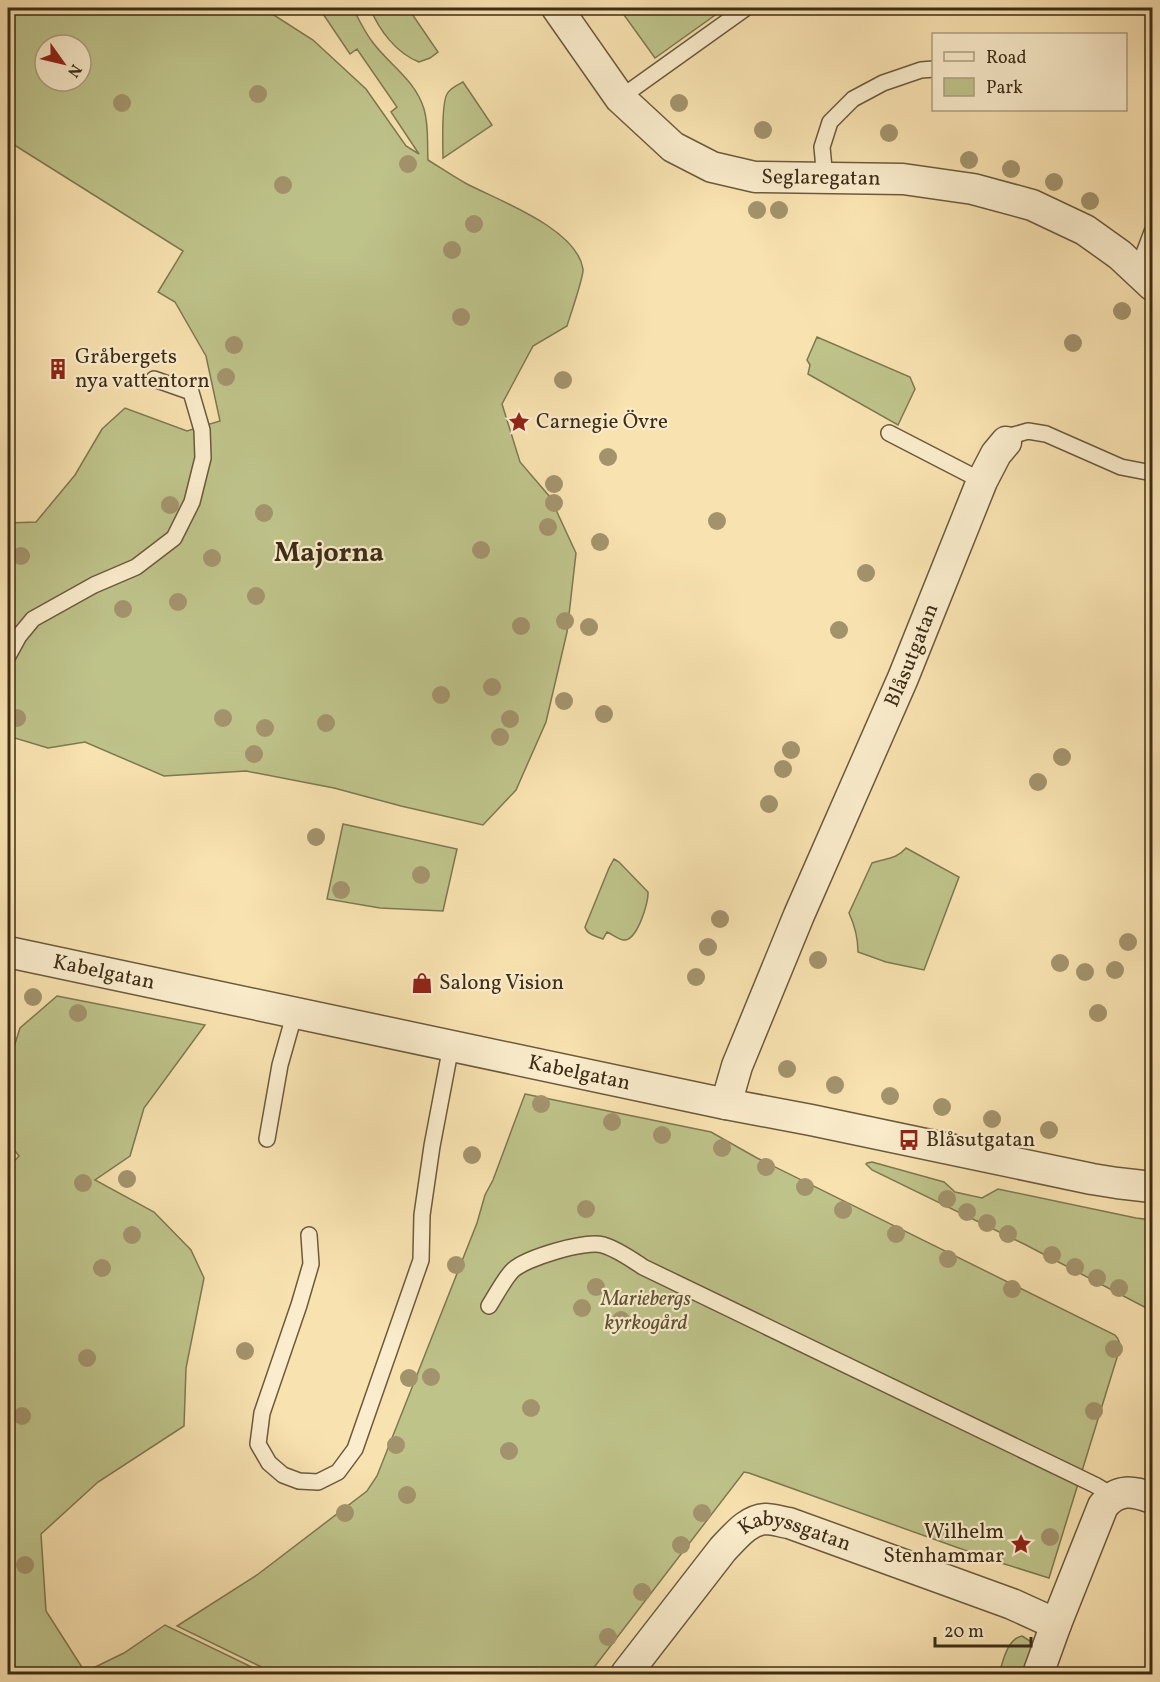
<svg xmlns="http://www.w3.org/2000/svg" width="1160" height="1682" viewBox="0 0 1160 1682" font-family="Vollkorn,serif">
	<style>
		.green { fill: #bec38a; stroke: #7e7850; stroke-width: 1.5; fill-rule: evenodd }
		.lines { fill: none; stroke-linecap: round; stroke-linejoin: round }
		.lane-casing { stroke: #6c5a3d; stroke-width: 18 }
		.street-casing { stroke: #6c5a3d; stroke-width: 33 }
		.lane { stroke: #faeccc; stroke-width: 15 }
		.street { stroke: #faeccc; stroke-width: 30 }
		.tree { fill: #a3936c }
		.labels { text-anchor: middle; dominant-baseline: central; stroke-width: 4.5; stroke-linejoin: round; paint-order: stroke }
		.street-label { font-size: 21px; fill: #3d2c17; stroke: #faeccc }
		.poi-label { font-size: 21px; fill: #3d2c17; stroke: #faeccc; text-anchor: start }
		.park-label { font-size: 21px; font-style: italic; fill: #5d5234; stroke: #faeccc }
		.district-label { font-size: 27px; font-weight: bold; fill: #3d2c17; stroke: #faeccc }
	</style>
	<rect width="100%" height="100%" fill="#f8e2b0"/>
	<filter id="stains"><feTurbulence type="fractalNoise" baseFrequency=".00333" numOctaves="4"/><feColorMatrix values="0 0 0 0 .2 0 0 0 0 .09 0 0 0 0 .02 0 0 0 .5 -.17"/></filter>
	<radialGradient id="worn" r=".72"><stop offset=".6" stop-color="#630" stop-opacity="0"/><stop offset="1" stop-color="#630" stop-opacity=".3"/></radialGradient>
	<path class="green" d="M8 8H263L313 40 366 89 406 146 419 154 391 112 397 107 357 49 350 54 319 8H353C359 20 365 33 374 44 391 66 415 80 424 109 429 126 427 143 428 160 441 168 454 177 467 184 500 201 577 229 583 269 584 276 570 316 567 326L533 346 502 404 520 462 550 497 576 553 567 632 546 722 516 790 483 825 401 806 334 788 246 771 164 776 85 742 48 748 8 736V523L36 522 75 475 102 429 125 408 187 431 220 421 206 356 175 302 158 292 183 251 8 141ZM45 45H81V81H45Z
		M370 8H408L438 52 430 58 419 62C396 53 379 30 370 8Z
		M619 8H725L655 58Z
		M463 82 492 125 443 158C443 144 441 105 447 94 450 88 457 85 463 82Z
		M817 337 910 377 915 389 898 425 808 374 810 365 807 360Z
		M343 824 457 849 443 911 380 908 327 899Z
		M906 848 959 877 924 970 886 962 858 952C858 938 855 926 849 913L872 863C885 858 896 860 906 848Z
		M614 859 619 862 648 892C649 902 637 941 624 940 619 940 612 934 607 932L603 939C596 936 587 935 585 927L609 868Z
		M57 996 205 1025 144 1108 130 1156 95 1180 154 1212 191 1250 204 1278 186 1368 184 1426 98 1482 41 1534 46 1611 85 1672 124 1653 165 1625 266 1674H180L168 1672 173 1674H8V1168L19 1156 8 1142V1066L20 1028Z
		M525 1094 711 1132 757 1158 1115 1335C1120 1340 1120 1344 1119 1351L1049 1578 995 1561 749 1473 744 1472 589 1674H276L177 1626 257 1575 367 1491 377 1476 477 1223 485 1195 493 1180Z
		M872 1162 944 1182 955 1192 982 1198 998 1189 1136 1218 1152 1220V1311L1026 1245 872 1170 866 1164 867 1163Z
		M1022 1636 1033 1643V1649L1024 1674H999C1003 1661 1007 1639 1022 1636Z"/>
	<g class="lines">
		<defs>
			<path id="lane" d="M620 98 746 8
				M825 179 822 147 830 122 853 99 883 83 921 70 934 69
				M1134 269 1143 256 1152 232
				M889 433 982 481
				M1006 442 1014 435 1028 431 1046 434 1121 467 1152 473
				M8 656 19 636 33 619 94 585 136 567 174 538 192 502 203 458 202 430 191 392 154 379
				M267 1139 280 1065 295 1012
				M309 1235 311 1264 299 1305 262 1413 258 1444 269 1463 283 1475 299 1481 318 1482 338 1472 355 1449 421 1260 422 1215 432 1146 451 1046
				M489 1306C496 1295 503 1281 512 1271 525 1258 585 1240 603 1245 617 1249 631 1259 643 1267L1095 1485 1105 1491 1110 1498"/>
			<g id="street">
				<path id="s1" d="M557 8 620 98 673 147 712 167 755 177 903 179 973 189 1032 205 1085 230 1120 255 1152 285"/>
				<path id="s2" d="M8 952 726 1104 811 1120 1092 1179 1117 1183 1152 1187"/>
				<path id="s3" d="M726 1104 737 1066 799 915 903 678 982 481 996 454 1006 442"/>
				<path id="s4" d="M626 1674 723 1549C735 1537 747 1520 766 1519 773 1519 782 1522 789 1523L1012 1604 1056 1624"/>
				<path d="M1038 1674 1056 1624 1103 1506C1118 1488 1133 1491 1152 1498"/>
			</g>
		</defs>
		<use href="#lane" class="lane-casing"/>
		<use href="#street" class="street-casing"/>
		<use href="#lane" class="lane"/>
		<use href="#street" class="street"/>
	</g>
	<g class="tree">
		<circle cx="258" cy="94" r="9"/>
		<circle cx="122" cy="103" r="9"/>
		<circle cx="679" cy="103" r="9"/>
		<circle cx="763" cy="130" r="9"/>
		<circle cx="889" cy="133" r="9"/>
		<circle cx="969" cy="160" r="9"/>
		<circle cx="408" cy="164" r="9"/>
		<circle cx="1011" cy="169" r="9"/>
		<circle cx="1054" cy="182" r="9"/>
		<circle cx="283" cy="185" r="9"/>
		<circle cx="1090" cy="201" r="9"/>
		<circle cx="757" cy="210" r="9"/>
		<circle cx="779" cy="210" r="9"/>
		<circle cx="474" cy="224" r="9"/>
		<circle cx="452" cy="250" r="9"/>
		<circle cx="1122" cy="311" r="9"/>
		<circle cx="461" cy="317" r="9"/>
		<circle cx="1073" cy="343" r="9"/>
		<circle cx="234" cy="345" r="9"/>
		<circle cx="226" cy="377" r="9"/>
		<circle cx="563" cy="380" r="9"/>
		<circle cx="608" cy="457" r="9"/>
		<circle cx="554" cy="484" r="9"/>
		<circle cx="554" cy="503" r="9"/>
		<circle cx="170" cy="505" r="9"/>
		<circle cx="264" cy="513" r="9"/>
		<circle cx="717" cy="521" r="9"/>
		<circle cx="548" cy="527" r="9"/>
		<circle cx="600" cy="542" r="9"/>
		<circle cx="481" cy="550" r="9"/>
		<circle cx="21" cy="556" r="9"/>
		<circle cx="212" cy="558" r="9"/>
		<circle cx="866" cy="573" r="9"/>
		<circle cx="256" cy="596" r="9"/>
		<circle cx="178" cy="602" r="9"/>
		<circle cx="123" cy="609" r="9"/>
		<circle cx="565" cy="621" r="9"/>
		<circle cx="521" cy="626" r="9"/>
		<circle cx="589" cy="627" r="9"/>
		<circle cx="839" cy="630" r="9"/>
		<circle cx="492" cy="687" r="9"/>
		<circle cx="441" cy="695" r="9"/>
		<circle cx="564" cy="701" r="9"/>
		<circle cx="604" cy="714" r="9"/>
		<circle cx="17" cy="718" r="9"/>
		<circle cx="223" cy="718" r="9"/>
		<circle cx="510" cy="719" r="9"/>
		<circle cx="326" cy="723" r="9"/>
		<circle cx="265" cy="728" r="9"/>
		<circle cx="500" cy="737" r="9"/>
		<circle cx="791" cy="750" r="9"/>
		<circle cx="254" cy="754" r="9"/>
		<circle cx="1062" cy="757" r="9"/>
		<circle cx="783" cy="769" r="9"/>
		<circle cx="1038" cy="782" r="9"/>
		<circle cx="769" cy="804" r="9"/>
		<circle cx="316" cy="837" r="9"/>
		<circle cx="421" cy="875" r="9"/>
		<circle cx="341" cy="890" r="9"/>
		<circle cx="720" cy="919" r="9"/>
		<circle cx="1128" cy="942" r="9"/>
		<circle cx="708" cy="947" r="9"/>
		<circle cx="818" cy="960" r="9"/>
		<circle cx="1060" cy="963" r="9"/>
		<circle cx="1115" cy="970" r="9"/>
		<circle cx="1085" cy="972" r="9"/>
		<circle cx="696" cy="977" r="9"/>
		<circle cx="33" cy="997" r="9"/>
		<circle cx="78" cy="1013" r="9"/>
		<circle cx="1098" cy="1013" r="9"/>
		<circle cx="787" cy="1069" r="9"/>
		<circle cx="835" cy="1085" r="9"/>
		<circle cx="890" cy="1096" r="9"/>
		<circle cx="541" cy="1104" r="9"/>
		<circle cx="942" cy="1107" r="9"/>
		<circle cx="992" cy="1119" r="9"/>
		<circle cx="612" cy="1122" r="9"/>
		<circle cx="1049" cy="1130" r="9"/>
		<circle cx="662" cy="1135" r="9"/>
		<circle cx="722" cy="1148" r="9"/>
		<circle cx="472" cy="1155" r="9"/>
		<circle cx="766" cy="1167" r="9"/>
		<circle cx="127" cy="1179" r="9"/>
		<circle cx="83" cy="1183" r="9"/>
		<circle cx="805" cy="1187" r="9"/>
		<circle cx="947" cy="1199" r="9"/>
		<circle cx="586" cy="1209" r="9"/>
		<circle cx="843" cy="1210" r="9"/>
		<circle cx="967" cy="1212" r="9"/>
		<circle cx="987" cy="1223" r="9"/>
		<circle cx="896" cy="1234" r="9"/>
		<circle cx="1008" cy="1234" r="9"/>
		<circle cx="132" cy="1235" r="9"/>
		<circle cx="1052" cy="1255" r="9"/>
		<circle cx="948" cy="1259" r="9"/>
		<circle cx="456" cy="1265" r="9"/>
		<circle cx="1075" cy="1267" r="9"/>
		<circle cx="102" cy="1268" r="9"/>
		<circle cx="1097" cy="1278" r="9"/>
		<circle cx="596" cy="1287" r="9"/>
		<circle cx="1119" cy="1288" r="9"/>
		<circle cx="1012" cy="1289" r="9"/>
		<circle cx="582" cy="1308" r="9"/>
		<circle cx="621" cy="1320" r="9"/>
		<circle cx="1114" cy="1349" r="9"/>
		<circle cx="245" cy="1351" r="9"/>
		<circle cx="87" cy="1358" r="9"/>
		<circle cx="431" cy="1377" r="9"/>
		<circle cx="409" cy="1378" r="9"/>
		<circle cx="531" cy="1408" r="9"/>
		<circle cx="1094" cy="1411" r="9"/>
		<circle cx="22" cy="1416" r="9"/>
		<circle cx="396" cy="1445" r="9"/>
		<circle cx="509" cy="1451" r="9"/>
		<circle cx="407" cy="1495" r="9"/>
		<circle cx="345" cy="1513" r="9"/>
		<circle cx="702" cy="1513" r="9"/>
		<circle cx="1050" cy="1537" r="9"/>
		<circle cx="681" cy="1545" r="9"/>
		<circle cx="25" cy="1565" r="9"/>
		<circle cx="642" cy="1592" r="9"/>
		<circle cx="608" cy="1637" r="9"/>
	</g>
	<defs>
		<symbol id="building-bare" viewBox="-9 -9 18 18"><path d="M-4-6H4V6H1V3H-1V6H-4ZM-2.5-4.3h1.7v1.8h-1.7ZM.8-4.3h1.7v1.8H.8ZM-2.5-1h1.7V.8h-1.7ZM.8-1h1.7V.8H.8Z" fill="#8f2418" stroke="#faeccc" stroke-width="2.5" paint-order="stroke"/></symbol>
		<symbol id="sight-bare" viewBox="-9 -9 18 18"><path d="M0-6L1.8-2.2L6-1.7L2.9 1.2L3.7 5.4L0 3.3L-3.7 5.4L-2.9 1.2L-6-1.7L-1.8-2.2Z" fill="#8f2418" stroke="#faeccc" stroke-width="2.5" paint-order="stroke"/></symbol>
		<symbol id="shop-bare" viewBox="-9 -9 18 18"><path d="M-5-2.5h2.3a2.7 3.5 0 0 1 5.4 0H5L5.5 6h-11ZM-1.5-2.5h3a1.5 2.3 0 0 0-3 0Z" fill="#8f2418" stroke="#faeccc" stroke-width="2.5" paint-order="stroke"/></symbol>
		<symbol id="bus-bare" viewBox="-9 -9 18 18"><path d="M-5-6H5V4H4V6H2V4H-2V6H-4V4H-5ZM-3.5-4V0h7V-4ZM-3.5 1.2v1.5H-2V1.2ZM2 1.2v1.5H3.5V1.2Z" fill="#8f2418" stroke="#faeccc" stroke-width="2.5" paint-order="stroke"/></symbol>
	</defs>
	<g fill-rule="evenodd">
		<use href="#building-bare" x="43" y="354" width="30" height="30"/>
		<use href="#sight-bare" x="504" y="407" width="30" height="30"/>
		<use href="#shop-bare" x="407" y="968" width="30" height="30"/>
		<use href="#bus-bare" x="894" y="1125" width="30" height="30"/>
		<use href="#sight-bare" x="1006" y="1529" width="30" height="30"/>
	</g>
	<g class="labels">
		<g class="street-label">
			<text stroke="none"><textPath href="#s1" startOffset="336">Seglaregatan</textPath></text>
			<text stroke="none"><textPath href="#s3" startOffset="486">Blåsutgatan</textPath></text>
			<text stroke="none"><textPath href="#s2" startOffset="98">Kabelgatan</textPath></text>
			<text stroke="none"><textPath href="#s2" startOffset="584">Kabelgatan</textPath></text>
			<text stroke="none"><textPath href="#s4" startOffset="242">Kabyssgatan</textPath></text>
		</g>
		<g class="poi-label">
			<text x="75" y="357">Gråbergets<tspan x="75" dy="24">nya vattentorn</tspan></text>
			<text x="536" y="422">Carnegie Övre</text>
			<text x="439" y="983">Salong Vision</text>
			<text x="926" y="1140">Blåsutgatan</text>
			<text x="1004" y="1532" text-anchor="end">Wilhelm<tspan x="1004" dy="24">Stenhammar</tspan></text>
		</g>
		<g class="park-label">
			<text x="646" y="1299">Mariebergs<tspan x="646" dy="24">kyrkogård</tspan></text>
		</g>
		<g class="district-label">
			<text x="329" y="554">Majorna</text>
		</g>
	</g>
	<rect width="1160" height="1682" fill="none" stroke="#f8e2b0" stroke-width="30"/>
	<rect x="9" y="9" width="1142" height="1664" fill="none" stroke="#3d2c17" stroke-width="3"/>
	<rect x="15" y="15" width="1130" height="1652" fill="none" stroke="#3d2c17" stroke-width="1.5"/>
	<rect x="932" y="33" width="195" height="78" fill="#faeccc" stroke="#ae9f84" stroke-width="1.5"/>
	<rect x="944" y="52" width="30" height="9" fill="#faeccc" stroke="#ae9f84" stroke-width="1.5"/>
	<text x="986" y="63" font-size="18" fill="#3d2c17">Road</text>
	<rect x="944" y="78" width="30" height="18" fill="#bec38a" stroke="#ae9f84" stroke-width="1.5"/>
	<text x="986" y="93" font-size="18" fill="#3d2c17">Park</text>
	<g transform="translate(63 63) rotate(124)"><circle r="28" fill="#faeccc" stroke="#ae9f84" stroke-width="1.5"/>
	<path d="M0-4.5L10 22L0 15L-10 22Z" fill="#8f2418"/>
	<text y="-9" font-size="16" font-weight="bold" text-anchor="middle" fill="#3d2c17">N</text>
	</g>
	<path d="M935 1637v9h96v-9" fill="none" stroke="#3d2c17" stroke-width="3"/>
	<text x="944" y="1637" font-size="18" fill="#3d2c17" stroke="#faeccc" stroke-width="4.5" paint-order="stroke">20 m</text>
	<rect width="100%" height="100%" filter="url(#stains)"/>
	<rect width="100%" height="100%" fill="url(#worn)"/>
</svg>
